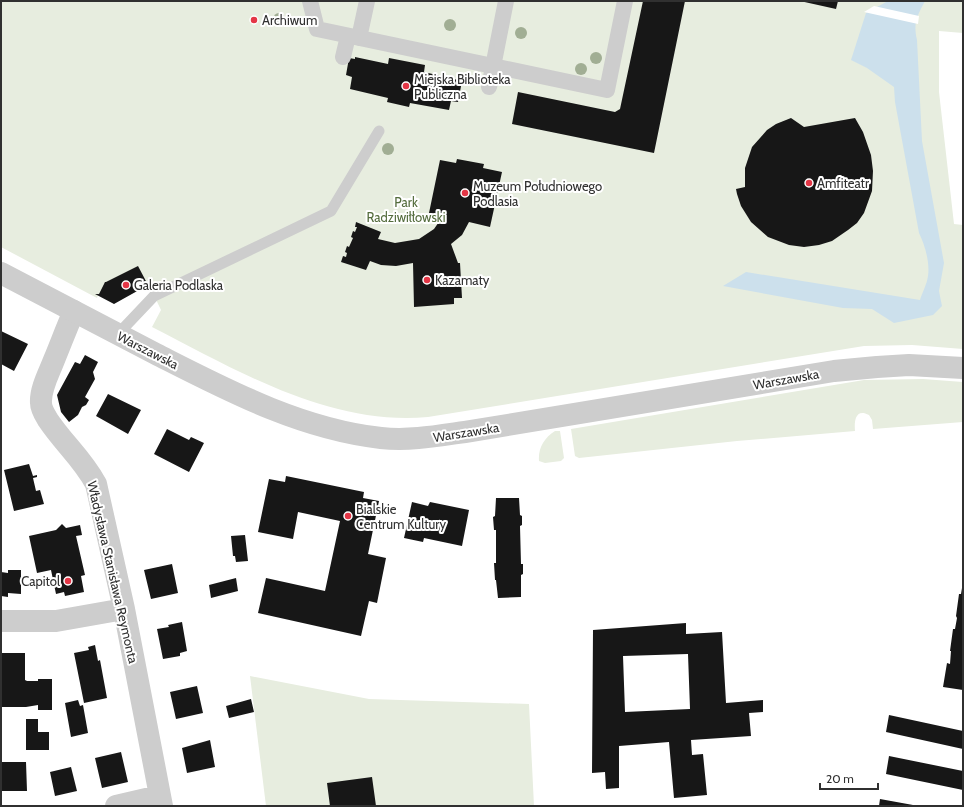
<svg xmlns="http://www.w3.org/2000/svg" width="964" height="807" viewBox="0 0 964 807" font-family="Cabin,sans-serif">
	<style>
		.green { fill: #e7eddf }
		.water { fill: #cce0ec }
		.pier { fill: #fff }
		.building { fill: #171717; fill-rule: evenodd }
		.lines { fill: none; stroke-linecap: round; stroke-linejoin: round }
		.service { stroke: #cdcdcd; stroke-width: 11 }
		.pedestrian { stroke: #cdcdcd; stroke-width: 16 }
		.minor { stroke: #cdcdcd; stroke-width: 22 }
		.tertiary { stroke: #cdcdcd; stroke-width: 22 }
		.tree { fill: #a1ae94 }
		.poi-dot { fill: #e43646; stroke: #fff; stroke-width: 1.5 }
		.labels { text-anchor: middle; dominant-baseline: central; stroke-width: 4; stroke-linejoin: round; paint-order: stroke }
		.poi-label { font-size: 13px; fill: #303030; stroke: #fff; text-anchor: start }
		.park-label { font-size: 13px; fill: #546c3d; stroke: #fff }
		.street-label { font-size: 13px; fill: #303030; stroke: #fff }
	</style>
	<rect width="100%" height="100%" fill="#fff"/>
	<path class="green" d="M1 1H963V33L939 31V92L954 224 963 225V349L912 345 864 346 428 417C329 426 238 371 152 327L161 310 149 285 114 303 98 295 97 298 1 247Z
		M923 379 963 382V422L873 429 872 420 869 415C856 408 854 420 855 431L737 441 579 458 575 456 571 429 864 380Z
		M555 431H560L564 458 561 461 545 463 539 461C538 448 544 438 555 431Z
		M250 676 369 699 529 704 534 806H266Z"/>
	<path class="water" d="M888 1H925C917 16 913 23 917 40L922 141 944 263 939 291 942 306 933 315 894 323 872 309 843 308 723 286 746 272 920 300C922 293 927 284 928 276 930 263 925 245 919 233L895 102 894 87 867 68 851 60 866 13Z"/>
	<path class="pier" d="M874 6 919 16 918 24 864 12Z"/>
	<path class="building" d="M643 1H685L654 153 512 124 518 92 615 112 620 109Z
		M800 1H838L836 9Z
		M355 57 388 64 389 58 425 65 424 72 462 81 458 102 451 101 449 110 410 103 409 107 387 102 388 98 350 89 352 77 346 75 349 58 355 59Z
		M791 118 804 127 855 118 863 132 871 155 873 171 872 191 864 213 857 223 848 230 832 241 819 245 804 247 789 245 768 237 751 222 741 206 737 194 736 189 745 187V168L752 147 767 130 776 124Z
		M457 159 484 164 483 168 502 172 490 227 469 222 462 235 451 244 458 263H460L462 298H454V304L414 307 413 263 396 266 381 265 370 261 366 270 341 262 343 256 346 257 347 253 345 252 347 246 349 247 353 238 351 237 353 231 355 232 357 227H355L356 222 381 232 378 239 395 243 419 239 434 229 443 216 429 213 440 160 456 163Z
		M138 266 148 285 114 304 95 294H99L105 282H106Z
		M1 331 28 344 14 371 1 364Z
		M85 355 98 362 93 372 95 379 85 397 89 400 86 405 82 407 78 415 69 422 61 412 57 395 75 362 80 364Z
		M108 394 141 410 128 434 96 416Z
		M167 429 189 440 191 437 204 443 189 472 154 454Z
		M29 464 33 476 37 475V477L33 478 36 491 40 490 44 504 14 511 4 470Z
		M286 476 364 492 363 498 379 501 368 554 386 558 377 603 369 601 361 636 258 613 266 578 325 591 340 521 298 512 293 539 258 532 269 479 285 482Z
		M496 498H519L520 515 522 516V525L520 526 521 564H523V574L521 575V597L498 598 496 580H495L494 563H496V530H494L493 517 495 516Z
		M412 502 428 506 430 502 469 510 462 546 424 538 423 542 404 538Z
		M62 524 66 528 80 525 82 535 76 536 85 575 81 576 84 592 65 596 64 592 56 594 51 570 37 573 29 536 56 530Z
		M245 535 248 561 236 562 235 556H233L231 536Z
		M172 564 178 593 151 599 144 570Z
		M8 570H21V594L8 593V597L1 596V572L8 573Z
		M236 578 238 591 211 598 209 585Z
		M962 588H963V690L943 687 947 663 950 664 951 651H950L953 629H955L957 618 956 616 959 594H961Z
		M182 622 187 651 180 653V656L163 659 157 629 169 627 168 625Z
		M686 623V634L722 632 726 703 763 700V712L749 713 751 736 691 740 692 755 703 754 707 795 674 798 669 742 619 746V788L606 789 605 772 592 773 593 630ZM688 654 690 709 625 712 623 656Z
		M95 645 98 661 100 660 107 698 84 703 74 653 89 650 88 647Z
		M1 653H25V680L27 681H38V679H52V710H38V705L26 707H1Z
		M197 686 203 713 176 719 170 692Z
		M251 699 254 712 229 718 226 706Z
		M78 700 80 706 83 705 88 733 71 737 65 703Z
		M889 715 963 731V749L886 732Z
		M26 719H38V732H49V750H26Z
		M210 740 215 767 187 773 182 748Z
		M121 752 128 782 102 788 95 758Z
		M889 756 963 771V790L886 774Z
		M1 762H26L27 791H1Z
		M71 767 77 791 55 796 50 772Z
		M372 777 376 806H330L327 783Z
		M880 799 913 805V806H879Z"/>
	<g class="lines">
		<path class="service" d="M118 334 154 296 331 211 379 131"/>
		<path class="pedestrian" d="M310 1 317 29 607 90 625 1
			M359 38 367 1
			M343 57 348 36
			M489 87 506 1"/>
		<path class="minor" d="M74 311C67 327 61 343 54 360 49 373 40 389 41 403 41 409 45 415 48 420 64 444 82 458 96 484L124 609 162 806
			M1 621H56L124 609
			M116 806 159 796"/>
		<path class="tertiary" d="M1 273C52 300 104 327 156 354 227 390 300 429 381 438 410 441 437 436 465 432L834 371 877 367 909 365 963 368"/>
	</g>
	<g class="tree">
		<circle cx="279" cy="19" r="6"/>
		<circle cx="450" cy="25" r="6"/>
		<circle cx="521" cy="33" r="6"/>
		<circle cx="596" cy="58" r="6"/>
		<circle cx="581" cy="69" r="6"/>
		<circle cx="388" cy="149" r="6"/>
	</g>
	<g class="poi-dot">
		<circle cx="254" cy="20" r="4"/>
		<circle cx="406" cy="86" r="4"/>
		<circle cx="809" cy="183" r="4"/>
		<circle cx="465" cy="193" r="4"/>
		<circle cx="427" cy="280" r="4"/>
		<circle cx="126" cy="285" r="4"/>
		<circle cx="348" cy="516" r="4"/>
		<circle cx="68" cy="581" r="4"/>
	</g>
	<g class="labels">
		<g class="poi-label">
			<text x="262" y="20">Archiwum</text>
			<text x="414" y="79">Miejska Biblioteka<tspan x="414" dy="15">Publiczna</tspan></text>
			<text x="817" y="183">Amfiteatr</text>
			<text x="473" y="186">Muzeum Południowego<tspan x="473" dy="15">Podlasia</tspan></text>
			<text x="435" y="280">Kazamaty</text>
			<text x="134" y="285">Galeria Podlaska</text>
			<text x="356" y="509">Bialskie<tspan x="356" dy="15">Centrum Kultury</tspan></text>
			<text x="60" y="581" text-anchor="end">Capitol</text>
		</g>
		<g class="park-label">
			<text x="406" y="202">Park<tspan x="406" dy="15">Radziwiłłowski</tspan></text>
		</g>
		<g class="street-label">
			<text transform="translate(148 350) rotate(27)">Warszawska</text>
			<text transform="translate(786 379) rotate(-10)">Warszawska</text>
			<text transform="translate(466 432) rotate(-9)">Warszawska</text>
			<text transform="translate(113 572) rotate(77)">Władysława Stanisława Reymonta</text>
		</g>
	</g>
	<rect width="964" height="807" fill="none" stroke="#303030" stroke-width="4"/>
	<path d="M820 783v6h58v-6" fill="none" stroke="#303030" stroke-width="2"/>
	<text x="826" y="783" font-size="12" fill="#303030" stroke="#ffffff" stroke-width="3" paint-order="stroke">20 m</text>
</svg>
